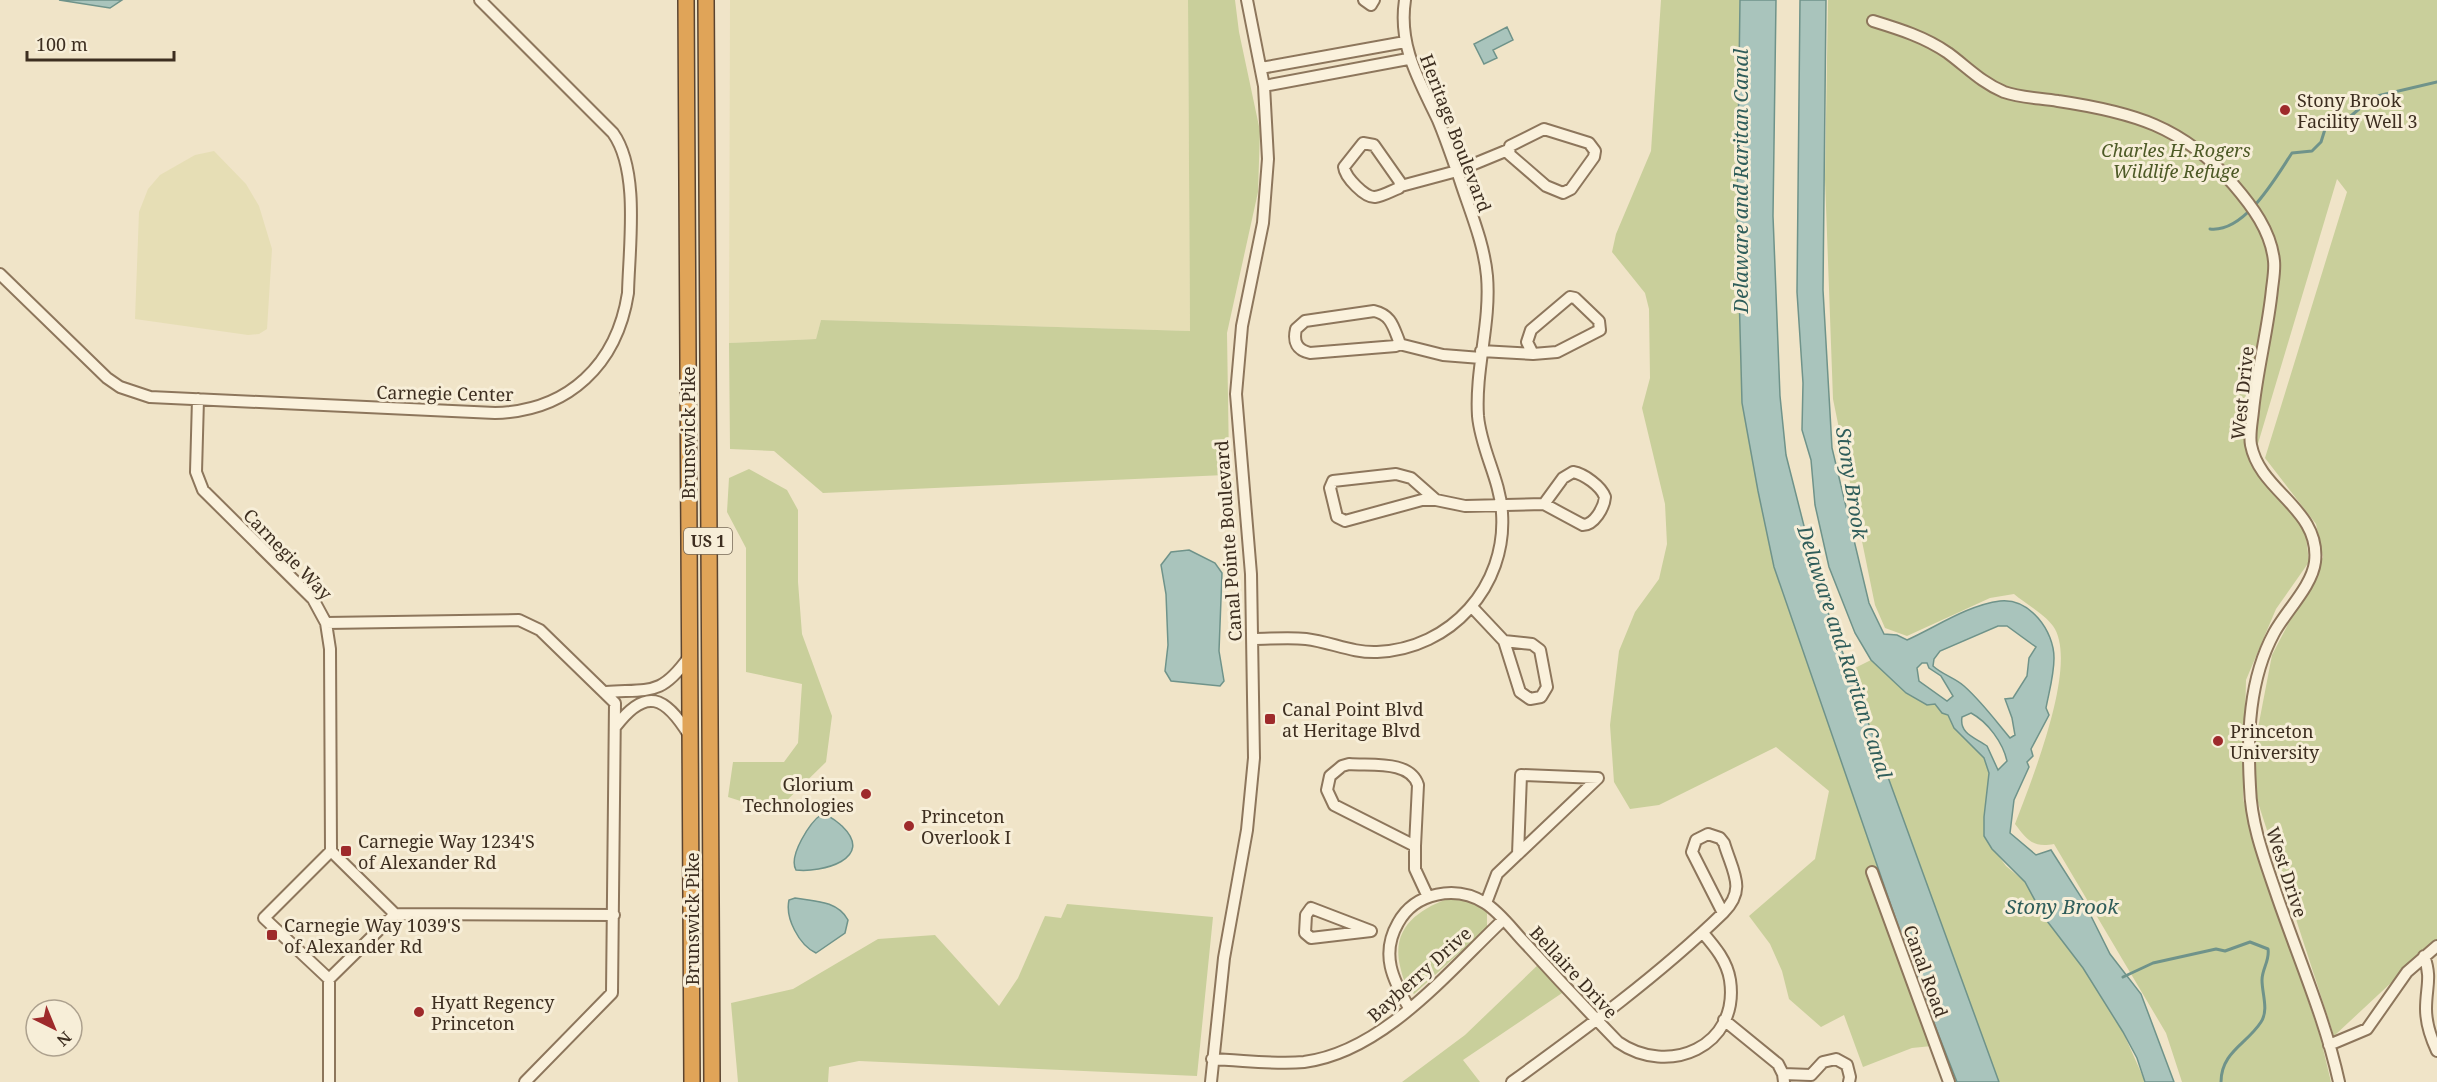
<svg xmlns="http://www.w3.org/2000/svg" width="2437" height="1082" viewBox="0 0 2437 1082" font-family="'Noto Serif',serif">
	<style>
		.farmland { fill: #e6deb5 }
		.green { fill: #c9cf9b }
		.water { fill: #a9c4bc; stroke: #6f938a; stroke-width: 1.5; fill-rule: evenodd }
		.lines { fill: none; stroke-linecap: round; stroke-linejoin: round }
		.stream { stroke: #6f938a; stroke-width: 3 }
		.minor-casing { stroke: #8d765c; stroke-width: 14 }
		.highway-casing { stroke: #5b4430; stroke-width: 18 }
		.minor { stroke: #faf1dc; stroke-width: 10 }
		.highway { stroke: #e0a458; stroke-width: 15 }
		.poi-dot { fill: #9e2a2b; stroke: #f7eed8; stroke-width: 2 }
		.labels { text-anchor: middle; dominant-baseline: central; stroke-width: 6; stroke-linejoin: round; paint-order: stroke }
		.shield { fill: #f7eed8; stroke: #756857; stroke-width: 1.5 }
		.shield-label { font-size: 16px; font-weight: bold; fill: #3d2e20 }
		.poi-label { font-size: 18px; fill: #3d2e20; stroke: #f7eed8; text-anchor: start }
		.street-label { font-size: 18px; fill: #3d2e20; stroke: #f7eed8 }
		.park-label { font-size: 18px; font-style: italic; fill: #4d5a26; stroke: #f7eed8 }
		.water-label { font-size: 20px; font-style: italic; fill: #2f5d5a; stroke: #f7eed8 }
	</style>
	<rect width="100%" height="100%" fill="#f0e4c8"/>
	<path class="farmland" d="M730 0H1188L1190 331 821 320 816 339 729 343Z
		M214 151 246 184 259 206 272 249 267 329 259 334 248 335 135 319 139 212 148 189 160 175 195 155Z"/>
	<path class="green" d="M1188 0H1235L1239 32 1260 131 1258 192 1227 333 1229 462 1225 475 823 493 774 451 730 449 729 343 816 339 821 320 1190 331Z
		M1661 0H1740L1737 217 1742 403 1758 491 1774 567 1914 972 1942 1045 1912 1048 1863 1067 1844 1015 1821 1027 1789 999 1782 971 1770 944 1749 916 1815 859 1829 791 1776 747 1659 805 1630 809 1614 782 1610 725 1619 651 1635 612 1659 579 1667 544 1665 504 1642 408 1650 378 1649 309 1645 293 1612 252 1616 234 1651 151Z
		M1828 0H2437V940L2334 1036 2249 775 2272 655 2323 557 2316 524 2265 458 2347 192 2337 179 2254 457 2305 528 2309 562 2276 609 2246 680 2243 799 2274 900 2320 1036 2331 1082H2182L2166 1033 2054 844C2033 848 2027 840 2015 824 2030 784 2080 663 2053 626 2044 614 2026 604 2014 594L1990 598 1907 636 1885 628 1875 605 1833 399 1825 179Z
		M749 469 787 490 798 510V582L802 634 832 716 826 762 775 812 728 797 733 762H784L798 743 802 684 746 672V548L727 512 729 478Z
		M1871 660 1906 693 1935 704 1942 713 1948 715 1954 728 1984 758 1990 773 1984 817V836L2006 866 2025 882 2044 917 2083 968 2123 1032 2143 1077 2150 1082H1999L1849 671Z
		M1452 897 1476 904 1487 913V928L1414 994C1405 986 1403 979 1400 966 1391 927 1419 909 1452 897Z
		M1067 904 1213 917 1197 1076 859 1061 829 1067 828 1082H738L731 1003 793 989 878 939 935 935 999 1006 1018 978 1045 916 1061 918Z
		M1542 961 1568 989 1463 1060 1480 1082H1402L1465 1035Z"/>
	<path class="water" d="M59 0H122L110 8Z
		M1740 0H1776L1773 216 1780 396 1786 455 1821 593 1999 1082H1957L1914 972 1774 567 1758 491 1742 403 1737 217Z
		M1800 0H1826L1823 290 1832 448 1869 603 1884 634 1897 635 1907 640C1936 627 1968 605 2000 601 2030 598 2054 631 2054 658 2054 675 2049 692 2046 708L2049 715 2031 749 2033 756 2027 762 2029 767 2014 800 2010 833 2036 855 2051 850 2083 900 2110 954 2141 994 2174 1082H2145L2137 1058 2123 1032 2083 968 2044 917 2025 882 1992 849 1984 836V817L1989 773 1984 758 1954 728 1948 715 1942 713 1935 704 1927 705 1906 693 1871 660 1855 633 1829 567 1815 505 1811 460 1802 430 1803 383 1797 292ZM1998 626H2007L2036 647 2029 658 2027 676 2013 698 2005 699 2012 718 2015 735 2010 738C1995 720 1982 702 1964 686 1955 678 1943 675 1933 666L1934 659 1940 651ZM1922 663H1927L1929 668 1941 676 1953 696 1947 701 1919 681 1917 668ZM1971 713C1988 722 2003 743 2007 761L1998 770 1987 746C1976 738 1959 734 1962 717Z
		M1507 27 1513 40 1493 50 1497 58 1484 64 1474 44Z
		M1189 550 1215 563 1222 573 1219 651 1224 681 1220 686 1171 681 1165 671 1168 645 1166 594 1161 565 1171 552Z
		M822 814C830 815 836 821 842 826 876 859 821 873 796 870 788 856 810 822 822 814Z
		M795 898C815 901 838 901 848 920L845 933 816 953C799 945 785 918 789 900Z"/>
	<g class="lines">
		<path class="stream" d="M2210 229C2245 233 2276 177 2292 153L2312 151 2321 142 2326 126 2338 127 2373 97 2437 82
			M2123 977 2153 963 2216 949 2225 951 2250 942 2268 949C2270 960 2262 969 2262 980 2262 994 2269 1010 2261 1022 2247 1044 2221 1052 2221 1082"/>
		<defs>
			<path id="minor" d="M1364 0 1371 5 1374 0
				M1873 21C1899 29 1925 37 1948 53 1967 67 1982 83 2004 92 2021 98 2041 98 2058 101 2132 112 2183 126 2233 184 2252 206 2271 231 2274 261 2275 270 2273 280 2272 289 2268 330 2257 370 2253 411 2252 422 2249 435 2251 445 2260 492 2321 509 2315 562 2312 586 2286 611 2274 633 2249 679 2247 735 2250 787 2251 824 2264 858 2276 893 2297 955 2325 1018 2339 1082
				M1261 68 1405 42
				M1264 86 1408 59
				M1544 129 1589 143 1595 151 1594 157 1571 189 1563 193 1546 186 1509 154 1510 146Z
				M1363 143 1374 145 1400 182 1399 188C1391 191 1383 196 1375 197 1365 198 1345 177 1344 167Z
				M1401 186 1457 171 1508 150
				M0 274 107 378 120 387 150 397 495 413C569 411 617 364 628 293 629 247 640 171 613 133L480 0
				M1570 297 1575 298 1599 321 1600 330 1557 352 1533 354 1527 342 1531 330Z
				M1374 311C1391 315 1393 326 1399 341L1396 346 1310 353C1297 350 1293 342 1296 329L1305 321Z
				M1399 344 1443 355 1481 358
				M1481 351 1533 354
				M198 399 196 472 203 490 313 599 326 623 330 649 331 851
				M1573 472C1584 474 1601 486 1605 497 1604 508 1594 525 1583 525L1544 504 1563 478Z
				M1396 474 1411 478 1436 500H1422L1345 521 1337 517 1330 488 1333 481Z
				M1436 500 1465 506 1544 504
				M1472 607 1504 641
				M326 623 519 620 540 630 615 703 612 993 525 1082
				M1252 639C1270 639 1289 637 1306 639 1331 642 1352 653 1377 652 1451 649 1507 586 1502 513 1500 479 1481 450 1478 416 1475 369 1491 323 1487 276 1484 243 1470 211 1460 180 1453 160 1446 139 1438 120 1419 80 1398 46 1405 0
				M1504 641 1532 644 1540 650 1547 687 1541 697 1530 699 1520 692Z
				M606 692C651 689 661 696 689 657
				M616 726C646 687 665 696 689 735
				M1349 764C1371 766 1410 760 1418 785L1415 846 1334 805 1327 790 1330 776 1342 766Z
				M1521 775 1598 778 1518 854Z
				M1708 834 1720 838 1724 843C1733 873 1747 889 1723 913L1692 852 1696 840Z
				M1415 846V869L1428 897
				M1872 872 1949 1082
				M1486 903 1497 874 1518 854
				M1311 908 1371 931 1311 938 1305 933 1306 915Z
				M395 914 614 915
				M2424 956C2432 978 2426 987 2426 1009 2426 1024 2431 1038 2437 1051
				M329 979 264 918 331 851
				M1409 1008C1393 980 1380 954 1398 923 1415 892 1456 885 1485 903 1501 913 1514 932 1527 945 1557 978 1587 1010 1618 1042 1668 1077 1740 1047 1730 980 1727 961 1715 947 1703 933
				M1724 1020 1778 1064 1783 1074
				M2329 1045 2367 1029 2407 972 2437 946
				M1212 1059C1243 1060 1274 1065 1304 1062 1383 1052 1448 972 1503 920
				M329 1082V979L395 914 331 851
				M1211 1082 1224 958 1247 830 1254 758 1251 574 1236 394 1242 326 1263 223 1268 159 1264 86 1247 0
				M1512 1082C1585 1029 1658 976 1723 913
				M1784 1082 1783 1074 1811 1075 1823 1062 1836 1059 1847 1065 1850 1077 1849 1082"/>
			<path id="highway" d="M686 0 692 1082
				M706 0 712 1082"/>
		</defs>
		<use href="#minor" class="minor-casing"/>
		<use href="#highway" class="highway-casing"/>
		<use href="#minor" class="minor"/>
		<use href="#highway" class="highway"/>
	</g>
	<g class="poi-dot">
		<circle cx="2285" cy="110" r="6"/>
		<rect x="1264" y="713" width="12" height="12" rx="3"/>
		<circle cx="2218" cy="741" r="6"/>
		<circle cx="866" cy="794" r="6"/>
		<circle cx="909" cy="826" r="6"/>
		<rect x="340" y="845" width="12" height="12" rx="3"/>
		<rect x="266" y="929" width="12" height="12" rx="3"/>
		<circle cx="419" cy="1012" r="6"/>
	</g>
	<g class="labels">
		<rect class="shield" x="684" y="528" width="48" height="26" rx="4.5"/>
		<g class="shield-label">
			<text x="708" y="541">US 1</text>
		</g>
		<g class="poi-label">
			<text x="2297" y="100">Stony Brook<tspan x="2297" dy="21">Facility Well 3</tspan></text>
			<text x="1282" y="709">Canal Point Blvd<tspan x="1282" dy="21">at Heritage Blvd</tspan></text>
			<text x="2230" y="731">Princeton<tspan x="2230" dy="21">University</tspan></text>
			<text x="854" y="784" text-anchor="end">Glorium<tspan x="854" dy="21">Technologies</tspan></text>
			<text x="921" y="816">Princeton<tspan x="921" dy="21">Overlook I</tspan></text>
			<text x="358" y="841">Carnegie Way 1234'S<tspan x="358" dy="21">of Alexander Rd</tspan></text>
			<text x="284" y="925">Carnegie Way 1039'S<tspan x="284" dy="21">of Alexander Rd</tspan></text>
			<text x="431" y="1002">Hyatt Regency<tspan x="431" dy="21">Princeton</tspan></text>
		</g>
		<g class="street-label">
			<text transform="translate(1456 133) rotate(69)">Heritage Boulevard</text>
			<text transform="translate(445 393) rotate(1)">Carnegie Center</text>
			<text transform="translate(2242 393) rotate(-84)">West Drive</text>
			<text transform="translate(688 433) rotate(-90)">Brunswick Pike</text>
			<text transform="translate(1228 541) rotate(-94)">Canal Pointe Boulevard</text>
			<text transform="translate(288 554) rotate(46)">Carnegie Way</text>
			<text transform="translate(2287 872) rotate(72)">West Drive</text>
			<text transform="translate(692 919) rotate(-90)">Brunswick Pike</text>
			<text transform="translate(1926 971) rotate(70)">Canal Road</text>
			<text transform="translate(1574 972) rotate(47)">Bellaire Drive</text>
			<text transform="translate(1419 974) rotate(-42)">Bayberry Drive</text>
		</g>
		<g class="park-label">
			<text x="2176" y="150">Charles H. Rogers<tspan x="2176" dy="21">Wildlife Refuge</tspan></text>
		</g>
		<g class="water-label">
			<text transform="translate(1740 181) rotate(-90)">Delaware and Raritan Canal</text>
			<text transform="translate(1852 483) rotate(81)">Stony Brook</text>
			<text transform="translate(1845 652) rotate(72)">Delaware and Raritan Canal</text>
			<text x="2062" y="906">Stony Brook</text>
		</g>
	</g>
	<g transform="translate(54 1028) rotate(137)"><circle r="28" fill="#f7eed8" stroke="#ada18e" stroke-width="1.5"/>
	<path d="M0-4.5L10 22L0 15L-10 22Z" fill="#9e2a2b"/>
	<text y="-9" font-size="16" font-weight="bold" text-anchor="middle" fill="#3d2e20">N</text>
	</g>
	<path d="M27 51v9h147v-9" fill="none" stroke="#3d2e20" stroke-width="3"/>
	<text x="36" y="51" font-size="18" fill="#3d2e20" stroke="#f7eed8" stroke-width="4.5" paint-order="stroke">100 m</text>
</svg>
